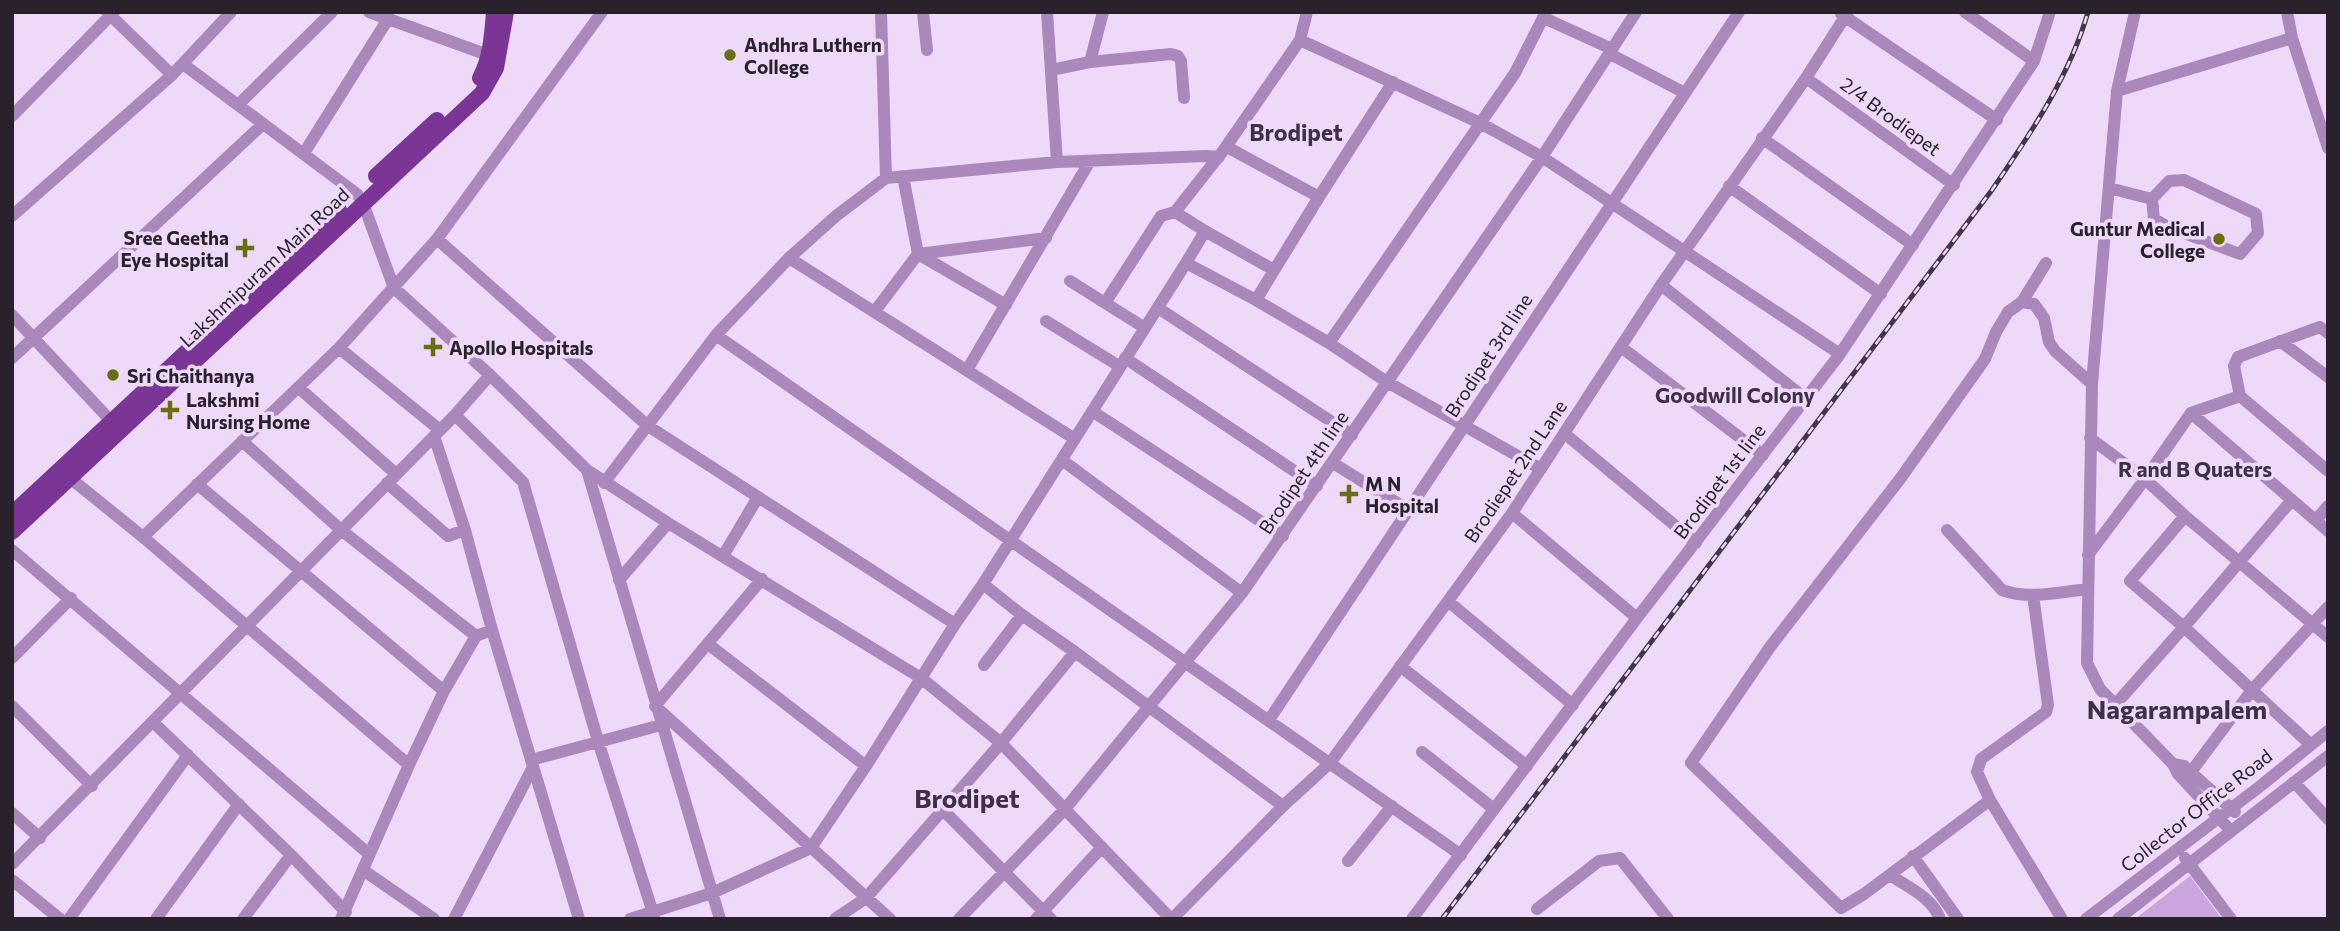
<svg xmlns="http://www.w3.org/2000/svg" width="2340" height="931" viewBox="0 0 2340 931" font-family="Commissioner,sans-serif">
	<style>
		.green { fill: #cba5dd }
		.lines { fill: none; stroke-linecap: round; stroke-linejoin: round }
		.minor { stroke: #ab88bc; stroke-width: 12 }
		.major { stroke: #7a3596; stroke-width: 16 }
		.rail-casing { stroke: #413845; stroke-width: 5 }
		.rail { stroke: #eed9f8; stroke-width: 2.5; stroke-dasharray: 8; stroke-linecap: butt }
		.poi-dot { fill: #696e13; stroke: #eed9f8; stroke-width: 2.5 }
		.labels { text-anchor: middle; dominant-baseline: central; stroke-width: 7; stroke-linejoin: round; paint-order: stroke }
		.poi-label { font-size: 19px; font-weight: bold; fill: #29222d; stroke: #eed9f8; text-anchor: start }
		.street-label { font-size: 19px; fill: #29222d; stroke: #eed9f8 }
		.neighbourhood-label { font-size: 21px; font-weight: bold; fill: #3f2f47; stroke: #eed9f8 }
		.quarter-label { font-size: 23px; font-weight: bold; fill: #3f2f47; stroke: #eed9f8 }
		.district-label { font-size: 26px; font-weight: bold; fill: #3f2f47; stroke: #eed9f8 }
	</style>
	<rect width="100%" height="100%" fill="#eed9f8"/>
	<path class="green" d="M2190 876 2222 919H2135Z"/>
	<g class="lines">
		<path class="minor" d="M107 12 172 75
			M369 12 488 55
			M881 12 886 178
			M923 12 927 50
			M1047 12 1057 162
			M1103 12 1090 62 1171 54 1178 56 1181 61 1184 98
			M1965 12 2034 61
			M2135 12 2117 91 2092 384 2087 663 2100 689 2173 764 2178 774 2231 831
			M2287 12 2292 38 2328 148
			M1841 14 1997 120
			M1544 18 1612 49
			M1300 40 1480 123 1542 157 1840 354
			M1610 54 1685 93
			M183 64 357 194 363 203 394 288 490 375 587 470 668 523 921 678 1001 743 1171 919
			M1051 70 1090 62
			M1806 78 1954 185
			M2117 91 2292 38
			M239 104 332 12
			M12 116 114 12
			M1762 138 1913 245
			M1227 147 1319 197
			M304 153 388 19
			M1729 186 1881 294
			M2109 188 2152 199 2154 219 2168 227 2240 254 2258 233 2256 214 2184 180 2169 181 2152 199
			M12 216 172 75 231 12
			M1205 231 1274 270
			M437 239 648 426 955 624
			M789 258 1075 439
			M1186 263 1256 300 1329 343 1387 382 1541 469
			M1070 281 1145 328
			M1661 285 1806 399
			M1256 300 1319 197 1393 82
			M2022 302 2046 263
			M1105 303 1161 216 1175 212
			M1006 305 918 254 1046 238
			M1158 308 1352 435
			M875 311 918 254 903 176
			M12 315 111 421
			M1046 321 1119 366
			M716 335 1461 855
			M2280 341 2328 377
			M1329 343 1515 73 1546 12
			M1621 347 1763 455
			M339 348 440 430
			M12 358 263 124
			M1125 358 1317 486
			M967 370 1090 161
			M299 388 395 473
			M2240 396 2234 366 2238 357 2320 327 2328 333
			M1092 411 1283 536
			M2191 413 2328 531
			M455 415 523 482 598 741 654 916
			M1564 433 1696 543
			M434 436 465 530 492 630 579 919
			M2090 438 2145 479 2191 413 2240 396 2328 471
			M242 441 341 530 476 636
			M1062 460 1242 593
			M1333 463 1410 511
			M587 470 720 919
			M70 478 143 537 409 765
			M387 483 448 536 465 530
			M604 483 716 335 789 258 836 216 886 178 1057 162 1206 156 1219 157
			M197 484 444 691
			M1512 513 1637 618
			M2185 516 2130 581 2184 627 2291 501
			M2316 520 2328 506
			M1947 530 2002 590C2029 600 2060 592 2088 589
			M143 537 339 348 437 239 602 12
			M12 550 369 854
			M2088 555 2145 479 2185 516 2328 637
			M723 556 758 497
			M762 579 655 706 890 919
			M619 580 668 523
			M983 584 1022 615 1075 652 1283 806
			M2033 595 2048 705 2046 712 1981 759 1977 772 1990 800 2062 919
			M1449 602 1573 705
			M708 644 866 766
			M12 658 71 598
			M984 665 1022 615
			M1400 666 1527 766
			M2115 705 2184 627 2310 744
			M12 706 92 786
			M1269 720 1739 12
			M153 722 291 855 346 912
			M1422 752 1494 809
			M531 760 661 725
			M2173 764 2184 766 2235 812
			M2191 772 2252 690 2328 607
			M2294 782 2328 819
			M1990 800 1864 894 1841 908 1691 763 1770 647 1900 479 1985 359 1996 332 2008 312 2022 302 2034 304 2044 318 2049 342 2055 351 2092 384
			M943 810 1051 919
			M12 813 40 838
			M1913 856 1958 919
			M2185 858 2231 919
			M1348 861 1392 806
			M12 864 455 415 490 375
			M363 870 434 919
			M1890 875C1908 887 1932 897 1940 919
			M12 880 60 919
			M1537 909 1599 861 1620 858 1668 919
			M69 919 188 755
			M156 919 239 804
			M243 919 291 855
			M341 919 409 765 444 691 476 636 492 630
			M454 919 533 767
			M630 919 712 893 811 848 866 766 955 624 983 584 1186 263 1205 231 1175 212 1223 151 1300 40 1307 12
			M835 919 866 898 1001 743 1075 652
			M959 919 1065 809 1242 593 1542 157 1636 12
			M1036 919 1102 847
			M1172 919 1283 806 1330 763 1512 513 1661 285 1806 78 1848 12
			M1412 919 1637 618 1840 354 2034 61 2050 12
			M2086 919 2263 784 2328 731
			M2118 919 2328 756"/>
		<path class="major" d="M480 78C491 58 492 35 494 12
			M376 176 437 120
			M12 514 339 210
			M12 532 482 93 496 68 506 12"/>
		<defs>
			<path id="rail" d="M1442 919 1992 190C2030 134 2069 78 2088 12"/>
		</defs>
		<use href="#rail" class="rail-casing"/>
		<use href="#rail" class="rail"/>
	</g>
	<g class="poi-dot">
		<circle cx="730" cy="55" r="7"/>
		<circle cx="2219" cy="239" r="7"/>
		<path d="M241.5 237.5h7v7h7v7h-7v7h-7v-7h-7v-7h7z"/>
		<path d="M429.5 336.5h7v7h7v7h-7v7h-7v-7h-7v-7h7z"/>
		<circle cx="113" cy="375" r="7"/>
		<path d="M166.5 399.5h7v7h7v7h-7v7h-7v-7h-7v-7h7z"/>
		<path d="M1345.5 483.5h7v7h7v7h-7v7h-7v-7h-7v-7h7z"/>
	</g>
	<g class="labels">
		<g class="poi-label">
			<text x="744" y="44">Andhra Luthern<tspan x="744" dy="22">College</tspan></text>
			<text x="2205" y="228" text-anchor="end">Guntur Medical<tspan x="2205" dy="22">College</tspan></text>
			<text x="229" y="237" text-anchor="end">Sree Geetha<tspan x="229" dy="22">Eye Hospital</tspan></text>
			<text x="449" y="347">Apollo Hospitals</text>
			<text x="127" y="375">Sri Chaithanya</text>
			<text x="186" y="399">Lakshmi<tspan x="186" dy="22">Nursing Home</tspan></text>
			<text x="1365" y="483">M N<tspan x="1365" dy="22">Hospital</tspan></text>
		</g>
		<g class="street-label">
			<text transform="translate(1891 116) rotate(36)">2/4 Brodiepet</text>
			<text transform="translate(264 267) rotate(-43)">Lakshmipuram Main Road</text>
			<text transform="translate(1488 355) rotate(-57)">Brodipet 3rd line</text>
			<text transform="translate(1515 471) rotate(-56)">Brodiepet 2nd Lane</text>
			<text transform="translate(1303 472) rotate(-56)">Brodipet 4th line</text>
			<text transform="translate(1719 481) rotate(-53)">Brodipet 1st line</text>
			<text transform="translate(2196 810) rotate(-38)">Collector Office Road</text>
		</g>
		<g class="neighbourhood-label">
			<text x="1735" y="394">Goodwill Colony</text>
			<text x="2195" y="468">R and B Quaters</text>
		</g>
		<g class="quarter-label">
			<text x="1296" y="132">Brodipet</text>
		</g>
		<g class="district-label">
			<text x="2177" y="708">Nagarampalem</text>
			<text x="967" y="797">Brodipet</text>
		</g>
	</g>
	<rect width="2340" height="931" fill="none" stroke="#29222d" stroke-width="28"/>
</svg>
